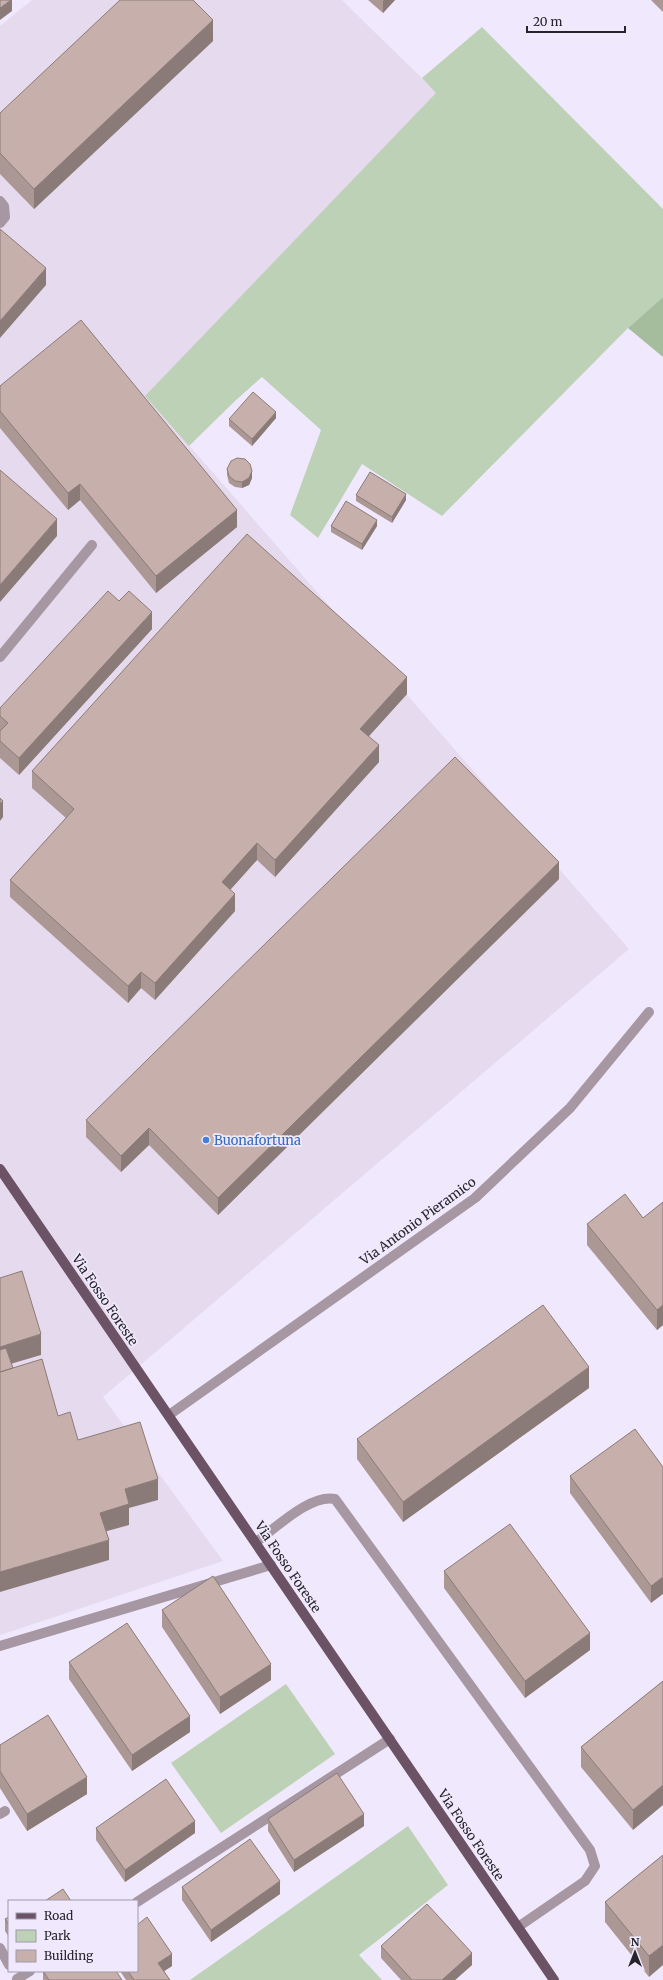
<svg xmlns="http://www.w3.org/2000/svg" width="663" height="1980" viewBox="0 0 663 1980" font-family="Merriweather,serif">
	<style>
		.industrial { fill: #e6daee }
		.green { fill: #bdd1b6 }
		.forest { fill: #a6bd9d }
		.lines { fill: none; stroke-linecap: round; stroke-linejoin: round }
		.minor { stroke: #a697a2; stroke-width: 10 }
		.major { stroke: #6b5265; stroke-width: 10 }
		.wall { fill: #ab9793 }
		.shaded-wall { fill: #8b7b78 }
		.building { fill: #c7b0ab; stroke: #8b7b78 }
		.shop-dot { fill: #3f7fe0; stroke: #f0e9fd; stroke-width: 1.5 }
		.labels { text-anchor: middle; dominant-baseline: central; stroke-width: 3.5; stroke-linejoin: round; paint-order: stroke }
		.shop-label { font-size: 13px; fill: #366cbe; stroke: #f0e9fd; text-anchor: start }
		.street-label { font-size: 13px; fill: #26242b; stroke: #f0e9fd }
	</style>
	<rect width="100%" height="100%" fill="#f0e9fd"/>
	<path class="industrial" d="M32 0H342L437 93 146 396 629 949 103 1397 223 1561 0 1635V26Z"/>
	<path class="green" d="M482 27 663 209V297L628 328 442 516 362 464 318 538 290 515 321 430 262 377 235 401 189 446 145 396 436 93 422 78Z
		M286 1684 335 1754 221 1833 171 1763Z
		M408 1826 448 1885 359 1955 382 1980H190Z"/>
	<path class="forest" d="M663 297V357L628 328Z"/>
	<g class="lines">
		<path class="minor" d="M0 201 4 206 5 217 0 223
			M0 657 92 545
			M169 1415 475 1198 570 1108 649 1012
			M256 1542C276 1528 310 1494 335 1499L590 1850 595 1866 585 1881 518 1927
			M0 1646 271 1565
			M0 1814 5 1811
			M137 1902 390 1739
			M0 1948 9 1965
			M17 1979 30 1971"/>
		<path class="major" d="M0 1169 554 1980"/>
	</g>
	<path class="wall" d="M368 0H395L383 13Z
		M651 0H663V12Z
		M213 41 34 209 0 174V113Z
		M0 386 237 527 156 593 80 500 68 510 0 428Z
		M276 418 252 446 229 426V419Z
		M227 469 252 478 249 485 242 488 235 487 229 483 227 475Z
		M356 495 406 500 392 523 356 501Z
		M331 526H377L362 550 331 532Z
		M119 601 152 629 19 775 0 758V708Z
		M407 694 369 736 379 762 275 877 257 860 230 890 235 911 155 1000 141 988 128 1003 10 897V880L66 818 32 788V771Z
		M559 879 218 1215 149 1145 121 1172 86 1137V1120Z
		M663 1202V1325L657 1330 587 1245V1224L643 1218Z
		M589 1388 403 1522 357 1459V1439Z
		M663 1467 651 1603 570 1493V1476Z
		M444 1571 590 1650 525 1698 444 1588Z
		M162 1610 271 1680 220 1714 162 1627Z
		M69 1662 190 1732 132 1771 69 1679Z
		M663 1681 633 1830 581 1767V1747Z
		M0 1745 87 1794 27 1831 0 1788Z
		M268 1819 364 1826 294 1872 268 1831Z
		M96 1828 195 1833 125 1882 96 1840Z
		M663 1855 649 1977 605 1922V1902Z
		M182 1887 280 1894 211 1942 182 1900Z
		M9 1917V1937L5 1931V1919Z
		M381 1946 472 1965 455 1980H401L381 1958Z
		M172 1966 164 1971 170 1980H126L120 1971H137Z
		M43 1971 122 1980H43Z"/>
	<path class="shaded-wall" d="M11 0H12V11L0 20V8Z
		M384 0H395L383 13V1Z
		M213 20V41L34 209V189Z
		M46 268V285L0 338V321Z
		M276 412V418L252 446V439Z
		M252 471V478L249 485 242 488V482Z
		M80 484V500L68 510V493Z
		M406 494V500L392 523V517Z
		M237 510V527L156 593V576Z
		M57 519V536L0 602V585Z
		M377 520V526L362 550V544Z
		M152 612V629L19 775V758Z
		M407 677V694L360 746V729Z
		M379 745V762L275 877V860Z
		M3 801V817L0 821V804Z
		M257 843V860L222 899V882Z
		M559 862V879L218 1215V1198Z
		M235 894V911L155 1000V983Z
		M141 972V988L128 1003V986Z
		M149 1128V1145L121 1172V1156Z
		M663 1305V1325L657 1330V1310Z
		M41 1334V1355L0 1367V1347Z
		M589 1367V1388L403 1522V1502Z
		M158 1479V1500L129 1508V1525L100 1533V1513L125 1489Z
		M109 1540V1560L0 1592V1572Z
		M663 1577V1594L651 1603V1586Z
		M590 1633V1650L525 1698V1681Z
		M271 1664V1680L220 1714V1697Z
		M190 1716V1732L132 1771V1755Z
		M87 1777V1794L27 1831V1814Z
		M663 1785V1805L633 1830V1810Z
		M364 1814V1826L294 1872V1860Z
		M195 1821V1833L125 1882V1870Z
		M280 1881V1894L211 1942V1930Z
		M663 1945V1965L649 1977V1956Z
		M472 1953V1965L455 1980H442Z
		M172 1954V1966L158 1975V1963Z"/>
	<path class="building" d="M0 0H11L0 8Z
		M120 0H193L213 20 34 189 0 153V113Z
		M0 229 46 268 0 321Z
		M81 320 237 510 156 576 80 484 68 493 0 411V386Z
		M253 392 276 412 252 439 229 419Z
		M237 458 245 459 250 464 252 471 249 478 242 482 235 481 229 476 227 469 231 461Z
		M0 470 57 519 0 585Z
		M370 472 406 494 392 517 356 495Z
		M346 501 377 520 362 544 331 526Z
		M247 534 407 677 360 729 379 745 275 860 257 843 222 882 235 894 155 983 141 972 128 986 10 880 74 809 32 771Z
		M108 591 119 601 129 591 152 612 19 758 0 741V731L8 723 0 716V708Z
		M455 757 559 862 218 1198 149 1128 121 1156 86 1120Z
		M0 798 3 801 0 804Z
		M625 1194 643 1218 663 1202V1305L657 1310 587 1224Z
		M22 1271 41 1334 0 1347V1278Z
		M543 1305 589 1367 403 1502 357 1439Z
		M6 1348 13 1368 0 1372V1350Z
		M42 1359 58 1416 70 1412 78 1440 140 1422 158 1479 125 1489 129 1504 100 1513 109 1540 0 1572V1372Z
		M635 1429 663 1467V1577L651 1586 570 1476Z
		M510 1524 590 1633 525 1681 444 1571Z
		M213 1576 271 1664 220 1697 162 1610Z
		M127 1623 190 1716 132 1755 69 1662Z
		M663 1681V1785L633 1810 581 1747Z
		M48 1715 87 1777 27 1814 0 1771V1745Z
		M337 1773 364 1814 294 1860 268 1819Z
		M166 1779 195 1821 125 1870 96 1828Z
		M250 1839 280 1881 211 1930 182 1887Z
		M663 1855V1945L649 1956 605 1902Z
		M63 1889 71 1901H45Z
		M427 1904 472 1953 442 1980H412L381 1946Z
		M9 1917V1925L5 1919Z
		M147 1917 172 1954 158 1963 170 1980H134L128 1971H137V1925Z
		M43 1971H116L122 1980H49Z"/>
	<circle class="shop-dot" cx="206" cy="1140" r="4"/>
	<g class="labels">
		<g class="shop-label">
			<text x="214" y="1140">Buonafortuna</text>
		</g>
		<g class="street-label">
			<text transform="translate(418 1221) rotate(-36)">Via Antonio Pieramico</text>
			<text transform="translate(105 1300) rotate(56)">Via Fosso Foreste</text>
			<text transform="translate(288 1567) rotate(56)">Via Fosso Foreste</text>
			<text transform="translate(471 1835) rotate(56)">Via Fosso Foreste</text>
		</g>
	</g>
	<rect x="8" y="1900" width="130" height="72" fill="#f0e9fd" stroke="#9f9aa9"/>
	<rect x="16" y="1913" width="20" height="6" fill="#6b5265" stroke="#9f9aa9"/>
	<text x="44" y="1920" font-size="12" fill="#26242b">Road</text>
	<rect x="16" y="1930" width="20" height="12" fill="#bdd1b6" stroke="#9f9aa9"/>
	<text x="44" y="1940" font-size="12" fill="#26242b">Park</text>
	<rect x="16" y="1950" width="20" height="12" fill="#c7b0ab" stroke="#9f9aa9"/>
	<text x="44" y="1960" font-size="12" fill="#26242b">Building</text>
	<g transform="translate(635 1952)" stroke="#f0e9fd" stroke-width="3" paint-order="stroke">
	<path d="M0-3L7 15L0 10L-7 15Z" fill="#26242b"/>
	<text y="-6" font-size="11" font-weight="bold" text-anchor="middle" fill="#26242b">N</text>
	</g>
	<path d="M527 26v6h98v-6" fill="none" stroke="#26242b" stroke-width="2"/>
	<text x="533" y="26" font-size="12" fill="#26242b" stroke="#f0e9fd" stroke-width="3" paint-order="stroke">20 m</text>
</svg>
